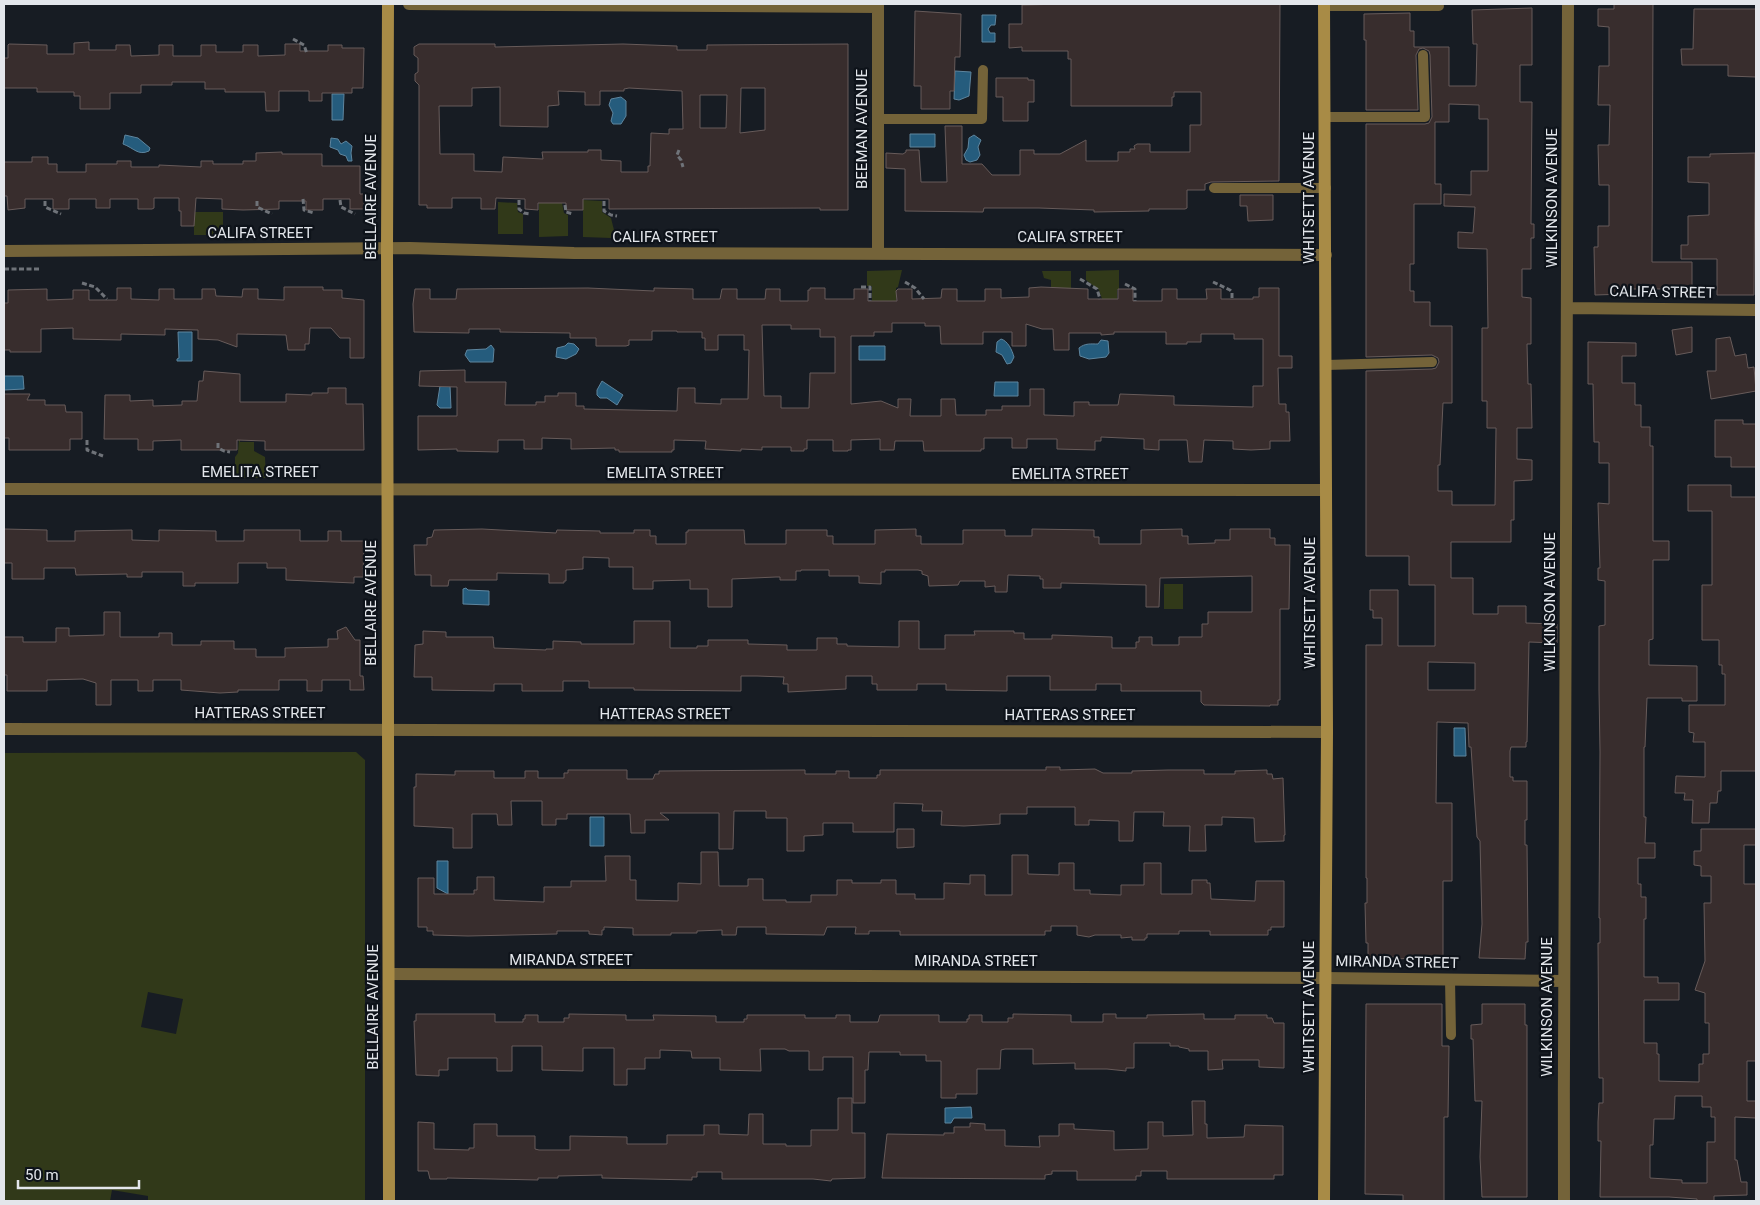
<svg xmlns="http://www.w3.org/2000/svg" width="1760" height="1205" viewBox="0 0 1760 1205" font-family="Roboto,sans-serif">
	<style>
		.green { fill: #313919; fill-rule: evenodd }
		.water { fill: #255c7d; stroke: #5e859e }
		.building { fill: #382d2d; stroke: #675b5a; fill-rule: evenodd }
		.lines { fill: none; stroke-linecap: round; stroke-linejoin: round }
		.path { stroke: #6f7379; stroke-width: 3; stroke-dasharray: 5 2.5; stroke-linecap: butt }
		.lane { stroke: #746339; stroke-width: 10 }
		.street { stroke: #746339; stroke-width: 12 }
		.secondary { stroke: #a88b46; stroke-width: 12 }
		.labels { text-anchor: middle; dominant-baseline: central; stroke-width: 4.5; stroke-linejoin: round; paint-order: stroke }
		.street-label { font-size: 15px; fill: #e3e6eb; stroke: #0e131a }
	</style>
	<rect width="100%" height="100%" fill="#171c23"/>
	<path class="green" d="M583 200 602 201V212L611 218 614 230 611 238 583 237Z
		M498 202 517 203 518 212 523 214V234H498Z
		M539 203H562L564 213 568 215V236L539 237Z
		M194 212H223V235H194Z
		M902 270 898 287 896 288V302L872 301V286H867V271Z
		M1119 270V289L1117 290V302L1113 299H1102L1099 290 1086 280V271Z
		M1042 271H1071V302L1051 287V280L1044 278Z
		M239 438H240V442H254V451L265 457 266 478H235V457L238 453Z
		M1164 584H1183V609H1164Z
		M356 752 365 760V1201H148V1196L112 1190 110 1201H4V753ZM148 992 183 999 176 1034 141 1027Z"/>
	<path class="water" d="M982 15H996L995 25H991L988 29 990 33H995V42H982Z
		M955 71 971 72 969 96 959 100 954 99Z
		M332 94H344L343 120H332Z
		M621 97 626 101V116L621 124H613L611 121 613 113 609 105 611 99Z
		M910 134H935V147H910Z
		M125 135 138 138 150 148 149 151C138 156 134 148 123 144Z
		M974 135 981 140 978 147 980 155 977 160 970 162 966 160 964 155 968 148 969 138Z
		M331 138 338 139 341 144 346 141 352 146 351 153 352 161H348L346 156 340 154 338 150 330 147Z
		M178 332H192V361H177V359L179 358Z
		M1001 339C1008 341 1012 350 1014 357L1011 363 1007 364 1002 355 996 352 997 342Z
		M1101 340 1108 341 1109 353 1106 357 1089 359 1080 356 1079 348C1085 343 1091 344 1098 344Z
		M568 343 574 344 579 349 576 354 566 359 556 357 557 348 565 346Z
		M491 345 494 349 493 362H470L465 355 467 350 486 349Z
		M859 346H885V360H859Z
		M4 376H23L24 389 4 390Z
		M602 381 623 395 617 405 607 398H600L597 395V390Z
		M995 382H1018V396H994Z
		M440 386H450L451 408H440L437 405Z
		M466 588 468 590 489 591V605L463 604V589Z
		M1454 728H1465L1466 756H1454Z
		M590 817H604V846H590Z
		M437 861H448V894L437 888Z
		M971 1107 972 1118H954L951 1123H945V1108Z"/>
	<path class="building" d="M1067 4H1280L1279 181 1211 182 1205 184V190H1187V208L1185 209H1149V211L1094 212V210L1039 208H984L983 212 905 211V169L886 168V153L903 154 906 152V150H919L921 182H947L945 126H962V164H982L992 175H1020V150H1034V154H1060L1086 140V161H1118V152H1130V149H1135L1134 146 1137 144H1150V152H1190V125H1201V92H1174V97H1172V106H1071V59H1068V51H1022V47L1009 48V24H1022V5Z
		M1614 4H1653L1652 262H1692V289H1626V294L1595 295 1594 247H1598V226H1609V185H1599L1598 145H1609L1610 105H1598L1599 66H1609V27L1598 26V9H1614Z
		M1532 8V65H1520V102H1532L1531 224H1534V238H1531V269H1522V297L1531 298V344H1527L1528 384H1531L1532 428H1517V459L1532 460V480L1514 481V520H1511V542H1451V578H1473V614H1498V606H1526V623L1557 624V643L1529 642 1527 742H1526V747H1511L1510 751V777H1513V781H1527V820H1525V845H1527L1528 942H1526L1525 959 1479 958 1482 924 1480 841 1477 837 1471 747H1469L1468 723 1437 722 1436 803H1452V881H1443V957L1395 959V957L1368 958V943H1366L1365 903H1367V878H1366V645H1382V618H1373V610H1370V590H1398V646H1435V585H1409V556H1366V371L1432 369 1436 368 1439 362 1438 358 1432 355 1366 357V124H1425L1429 123 1432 117 1430 55 1429 51 1423 48 1419 49 1416 55 1418 110H1366V40H1364V14L1410 13V31H1414V47H1449V86H1476L1477 44H1473L1472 10ZM1449 104 1479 105V119H1488V171H1471V195L1444 194V206L1475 207 1473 233 1458 232V248L1487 249 1488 328H1482V401H1487V428H1496L1495 505H1452V491H1438V465H1440L1443 403H1452V326H1430V302H1414V291H1410V264H1414V204H1441V184H1435V122H1449ZM1428 662 1475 663V690H1428Z
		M1694 9H1756V77L1728 76V65H1682L1681 49H1693Z
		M915 11 961 14 960 57H955L954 91H950V109H921V86H914Z
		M89 42V50H116V45H130L131 56 159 55V45H173V56H201V45H216V52H243V45H258V56L285 55V44H300V51H328V45H342V48H364L363 88H352V93H322V101H309V91H279V111H266L265 92H225V89H205V82H172V85H141V93H110V109H80V96H74V92H37V88H4V58H8V45L9 44 47 45V54H74V43Z
		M419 44H495V47L623 44 677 46V50H707V45L848 44V210H820V208L609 209V199H583V210H566V203H538V210L525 209V199L496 198 495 209H481V198H452V208H427V205H419V85L415 81V74L418 72V58L414 55V47ZM500 87V126L548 127V106L559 105 558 91 585 92V105H600V91H624V89L629 88 682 91 683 129H669V134L651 133 650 166H648V172H621V161L601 160V150H588V152H542L543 159 503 157 502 172 474 171V154H440L439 106H472V88ZM741 88H765V130L740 133ZM700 95H727L726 128H700Z
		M996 78H1028V80H1034V102H1028V121H1003V97H996Z
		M282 152V154H322V166H360V194H364V209H350V199H323V210H306V201H279V209L243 210 222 209V199L196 198 194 226H181V211H179V198H154V208L152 209H138V199H110V208H96V199H69V209H53V199H25V208L8 210 7 196H4V162H32V157H48V164H57V172H86V164H117V161H131V167H159V165L201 167V161H213V164H243V161H256V153Z
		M1755 153 1754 295H1717V259H1681V245H1688V216L1709 215V183L1688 182V157H1710V154Z
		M1240 195H1273V220L1248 221 1247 206H1240Z
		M284 287H323V290H342V298L364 300V358H350V338H340L331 328H310L309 344H305V350H288L286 335 237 334V347L218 340 198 339V330L165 329V335L121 334V340L73 339V328L41 329V352H10V350H4V303H8V290L47 289V300L73 299V290H89V300H117V288H131V299L159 300V289H174V299H202V289H215L216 296 242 297 243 289H258V299L284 300Z
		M1041 287 1088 289V299H1118V289H1133V301H1162V289H1177V299H1207L1206 289H1221V299H1253V297H1259V288H1279V356H1292V368H1278L1279 404H1286V412H1289L1290 441H1270V449L1251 450 1233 449V441L1204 440 1202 462H1189L1187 440H1159V450L1144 449V439L1101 437V441H1095V450L1057 449V439H1027V448H1012V438H984V449H981V451H924L923 441H895L894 450H880V439L851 440V450H848V451H833V440H807V449H804V451H791V447H762V450L741 449V451L705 449 706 441 674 440V450H672V452H619V450H615V448L571 449V439L542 438V449H524V440H498V452L457 451V449L418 450V416H457V387L419 386 420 371 465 370V382H506L505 405H536V402H545V396H558V393H576V406H584V409L677 411 678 388H695V403L721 404V399H748L749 350H744V335H718V350H705V338H702V332H677V331H652V340H629V345L626 346H596V338H570V333L500 332V329H469V333L414 332 413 304 415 289H430V299H456L457 289 588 288 654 291V288L693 289V299H720L722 289H737V299H765L766 289H780V301H808V290H810V288H825V299H854V289H868V301H897L896 291 898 289H912V299L941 298 942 289H957V301H985V289H1001V298L1029 297V288ZM892 323H925V326H940L941 344H983V332H1012V346H1026V324L1042 329H1053L1054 350H1069V333H1101V335L1114 334V332H1166V344H1187V342H1201V334H1234V339H1263V386H1253V407L1174 405V396L1120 394 1118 405H1089V402H1074V416L1044 415V389H1030V406H1002V410H986V415H956L955 399H941V416H910L911 399H898V408L881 401 851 404V336H874V332H892ZM762 325H791V329H820V337H835V373H810L809 408H781V396H764Z
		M1692 327V352L1676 355 1672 330Z
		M1730 337 1735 356 1746 354 1748 368 1754 367 1756 391 1711 399 1707 371H1716V339Z
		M1588 342 1636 343V356H1622V383H1635V405H1641V427H1650V446H1653V541H1669V560H1653V639L1649 640V665L1697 666V701H1682V698H1647L1645 747H1644V817H1646L1645 843H1655V858H1638V884H1641V897H1646V919H1644V977H1658V983H1679V1000H1644V1043H1657V1054H1659V1081L1699 1082V1064H1703V1054H1709V1023H1705V993L1695 990 1705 961 1704 903H1711V876H1701V866L1694 865V851H1701V829H1756V845H1744V884H1756V1061H1747V1101H1756V1118L1735 1117V1160H1737L1741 1182H1747V1195L1714 1196V1201H1697V1199L1669 1197H1600L1601 1141H1598V1122L1599 1103H1603V1078H1599L1598 943H1600V918H1599L1600 752 1599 690V626L1605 625V581L1598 580V568H1600L1598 503 1609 504V463H1599V442H1594L1593 384H1588ZM1675 1096H1702V1107H1711V1117H1715V1142H1707V1183H1682V1180L1650 1178V1145H1653L1654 1119H1674Z
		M204 371 240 374V402H286V394L312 395V393H328V388H346V404H363L364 450H265V441L237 440V450H181V440L153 441V450H138V439H104L105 395H130V401L153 400V406L182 405V401H197L199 381H203Z
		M4 394H30L27 400H45V405H65L66 412H82V439H70V450H9V438H4Z
		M1715 420H1743V424H1756V467H1731V457H1715Z
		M1688 485H1731V497H1756V771H1721V791H1718L1717 803H1710L1709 823H1692L1693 800H1684L1685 793H1675L1676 776 1705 777V742H1693L1694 733 1689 732V705H1725V674H1722V665H1719V640H1702V585H1712V511H1688Z
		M4 529 47 530V541H75V531L132 530V540L159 541V530L216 531V541H244V530H300V541H328V531H341V541H364L363 577H354V583L286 580V568H267V563H238V583H195V586H183V572H142V577H127V574L76 575 75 568H44V579H12V563H4Z
		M482 529 556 533 557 530 600 531V533H634V530H650V536H656V544H686V532H688V530H744L745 544H786V530H827V536H833V544H875V530L916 529V536H921V544H963V530H1005V536H1032V529L1094 530V537H1099V544H1141V530L1182 529V536H1188V544L1215 543V540H1230V529H1270V538H1275V545H1290L1289 609H1280V700H1278V705H1270V706L1204 705 1201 702V691H1121V684H1096V690H1050V676H1007V691L946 690V684H917V690H877V684H872V676H846V689L788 692V684H783L784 677 757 676H741V691L634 690V688H589V681H563V691H522V684H494V691L432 690V677H414L415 645 423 644V631L446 632V637H493L494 648 546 650V649H553V641L581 642V644H634V621H670V648H697V646H708V640H748V644L787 645V650H817V638H837V644H847V646L899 647V621H919V649H945V635H975L974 631H1014V633H1024V639H1052V635L1112 637V648H1136V642H1139V637H1152V645H1179V637H1202V624H1208V612H1252V576L1160 578 1159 607H1146V585L1061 583V588H1043V579H1040V576L1008 575 1007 592H995V586L985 587V581H960L958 585 929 586 928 576 922 574V571L918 570H885V572H881V584L859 583V576H829V570H801V571H796V580H780V577H776L732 579V607H708V589H690V580L653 581V589H633V567H609V558L583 557V569L566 570V581H564V583H549V574L497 573V580H449L448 586H431V575H415L414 545H427V538L432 537 434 530Z
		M104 612H120V637H159V633H172V645H201V641H234V649H256V657H285V648L328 647V639H338L337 631 346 627 355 640H360V676H363L364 690H350V680H322V691H307V680H279V690H238V692L220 693 181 690V680H153V691H138V680H111V705H96V683L83 679 47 680V691H7V675H4V637H23V642H56V628H69V636L104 635Z
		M1046 767H1060V770L1095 769 1103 773H1132V771L1168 770H1204V774H1235V771L1267 770V774H1272L1273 779 1283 778 1285 835H1284V841L1255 842 1254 818 1222 817V825H1205L1206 851H1189L1190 826H1163L1164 812H1134L1133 841H1119V821L1089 820V825H1075V807H1027V814H1000V824L964 826 941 825 942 811H922L923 804 894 803V832H853V823H823V835L804 836V851H787V818H766V811H734L733 849H719V813H660L669 820H645V833H631L630 814H567V819H556V825H542V801H511L512 825H498L497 814H472V848H453V828L414 826V787H416V774L455 775V771H494V778H525V771H538V778H564V773H568V770H627V779H653L655 774H659V771L805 770V774H836V771H849V778H877V775H880V770H1046Z
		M897 829H914V847L897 848Z
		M701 852H718L719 886H748V879H763V900H786V902H811V895H837V880H852V883H881V880H896V894H915V899H944V883L970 884V875H985V895H1012V855H1028V874L1059 875V863H1074V890H1090V894L1121 895V885H1144V863H1161V894H1192V880H1207V883H1210L1211 899 1255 901 1256 881H1284V927H1271V930H1268V935H1210V931H1179V934H1147V938H1145V940H1132V937L1121 938V935H1095L1089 937 1077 935V926H1051V931H1045V935H900V931H869V934H855L856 927H827L824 935 766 934V927H737L736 935H722V930L697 931V933H671V935H633V928L604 927V930H602V935L589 934V931H557V934L468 936 433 935V931H427V927H418V878H434V894H474V890H477V877H494V900L544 902V887H571V881H606L605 856H630V880H636V900L678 901V883L701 884Z
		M1366 1004H1442V1046H1449L1448 1117H1444V1201H1403V1195L1365 1194Z
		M1482 1004H1525V1025H1527V1197H1482L1480 1157 1482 1101H1475L1473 1039H1471V1025L1482 1024Z
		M416 1014H495V1022H523V1019H525V1015H538V1022H564V1018H569V1014L626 1015V1020H654L653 1015 716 1016V1022H744V1019H747V1015H805V1018H836V1015H850V1022H878L880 1015H939V1022H967V1019H969V1015H982V1022H1008V1018H1013V1014L1071 1015V1022H1103V1014H1116V1018H1147V1015L1204 1014V1019H1235V1015H1267V1018H1272L1274 1023H1284V1068L1259 1067V1060H1222L1223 1069 1208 1070V1051H1189V1049L1179 1047V1046H1170V1043H1134V1068H1126V1071L1107 1069H1075V1063L1033 1064V1049H1005L1001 1050 1000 1069H977V1094H956V1098H941V1061H926V1055H900V1052H869L868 1070H865V1103H853V1057H823V1070H809V1051H789L785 1049H760L761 1071 720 1070V1058H692L691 1051 660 1050V1058H645V1069H627V1085H614V1048H583V1071L542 1070V1046H512V1071H497V1058H448V1070H439V1076L416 1075 414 1021H416Z
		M838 1098H852V1133H865V1178L832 1179 831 1181 813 1179H722V1172H697V1177H692V1180L602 1178V1175L558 1176V1178H538V1180L447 1178V1179H430L428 1171H418V1122L434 1123V1149L469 1150V1148H474V1124H497V1136H535V1149L539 1150H570V1136L627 1137V1144H667V1135H704V1125H719V1134L748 1135 749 1114H763V1144H786V1146H811V1130H838Z
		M1192 1101H1205V1124H1207V1138L1244 1137 1245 1125 1283 1126V1175H1274V1179H1167V1171H1141V1176H1136V1180H1077V1171H1052V1174L1045 1175V1179L882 1178 887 1134 944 1135V1133H954V1127H970V1123L985 1124V1130H1005V1146L1040 1147 1039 1136H1059V1124H1074V1129L1114 1131V1150L1148 1149V1122H1163V1136L1193 1135Z"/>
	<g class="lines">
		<path class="path" d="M293 39 304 45 307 54
			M679 150 677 155 681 160 683 167
			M303 199 304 210 314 213
			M340 200 341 207 355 214
			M519 200V209L524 213 531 214
			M45 201V207L61 214
			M257 201V207L272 214
			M604 201V211L611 215 617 216
			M565 205 566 212 573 214
			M4 269H39
			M1080 279 1097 289 1100 299
			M905 282 915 288 924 299
			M1213 282 1230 290 1232 292V299
			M82 283 95 287 107 299
			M1125 284 1135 289V301
			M861 287H870V301
			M87 440V450L103 456
			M218 443V448L224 451 230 452"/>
		<path class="lane" d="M1324 6H1439
			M1325 117H1425L1423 55
			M878 119H982L983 70
			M1214 188H1326
			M1326 365 1432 362
			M1450 979 1451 1035"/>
		<path class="street" d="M409 4 878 7
			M878 4V254
			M4 251 410 248 574 253 1326 255
			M1568 308 1756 310
			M4 489 1326 490
			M4 729 1327 732
			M390 974 1325 978 1563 981
			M1564 1201C1563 802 1568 403 1568 4"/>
		<path class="secondary" d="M388 4 387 248 389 1201
			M1324 1201 1327 732 1324 4"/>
	</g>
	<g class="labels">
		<g class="street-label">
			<text transform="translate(862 129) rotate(-90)">BEEMAN AVENUE</text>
			<text transform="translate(371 197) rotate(-90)">BELLAIRE AVENUE</text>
			<text transform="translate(1309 198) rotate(-90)">WHITSETT AVENUE</text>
			<text transform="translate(1552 198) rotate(-90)">WILKINSON AVENUE</text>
			<text x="260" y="233">CALIFA STREET</text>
			<text x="665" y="237">CALIFA STREET</text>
			<text x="1070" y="237">CALIFA STREET</text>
			<text transform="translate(1662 292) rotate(1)">CALIFA STREET</text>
			<text x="260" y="472">EMELITA STREET</text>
			<text x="665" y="473">EMELITA STREET</text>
			<text x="1070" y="474">EMELITA STREET</text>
			<text transform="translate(1550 602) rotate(-90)">WILKINSON AVENUE</text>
			<text transform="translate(371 603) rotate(-90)">BELLAIRE AVENUE</text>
			<text transform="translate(1310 603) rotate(-90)">WHITSETT AVENUE</text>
			<text x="260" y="713">HATTERAS STREET</text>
			<text x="665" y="714">HATTERAS STREET</text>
			<text x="1070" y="715">HATTERAS STREET</text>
			<text x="571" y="960">MIRANDA STREET</text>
			<text x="976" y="961">MIRANDA STREET</text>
			<text transform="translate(1397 962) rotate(1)">MIRANDA STREET</text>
			<text transform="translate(373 1007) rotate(-90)">BELLAIRE AVENUE</text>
			<text transform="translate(1309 1007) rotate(-90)">WHITSETT AVENUE</text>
			<text transform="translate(1547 1007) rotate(-90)">WILKINSON AVENUE</text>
		</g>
	</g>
	<rect width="1760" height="1205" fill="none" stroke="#e3e6eb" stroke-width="10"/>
	<path d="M18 1180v8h121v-8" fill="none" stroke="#e3e6eb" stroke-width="2.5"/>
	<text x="25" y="1180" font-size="15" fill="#e3e6eb" stroke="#0e131a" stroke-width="4" paint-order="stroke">50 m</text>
</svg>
